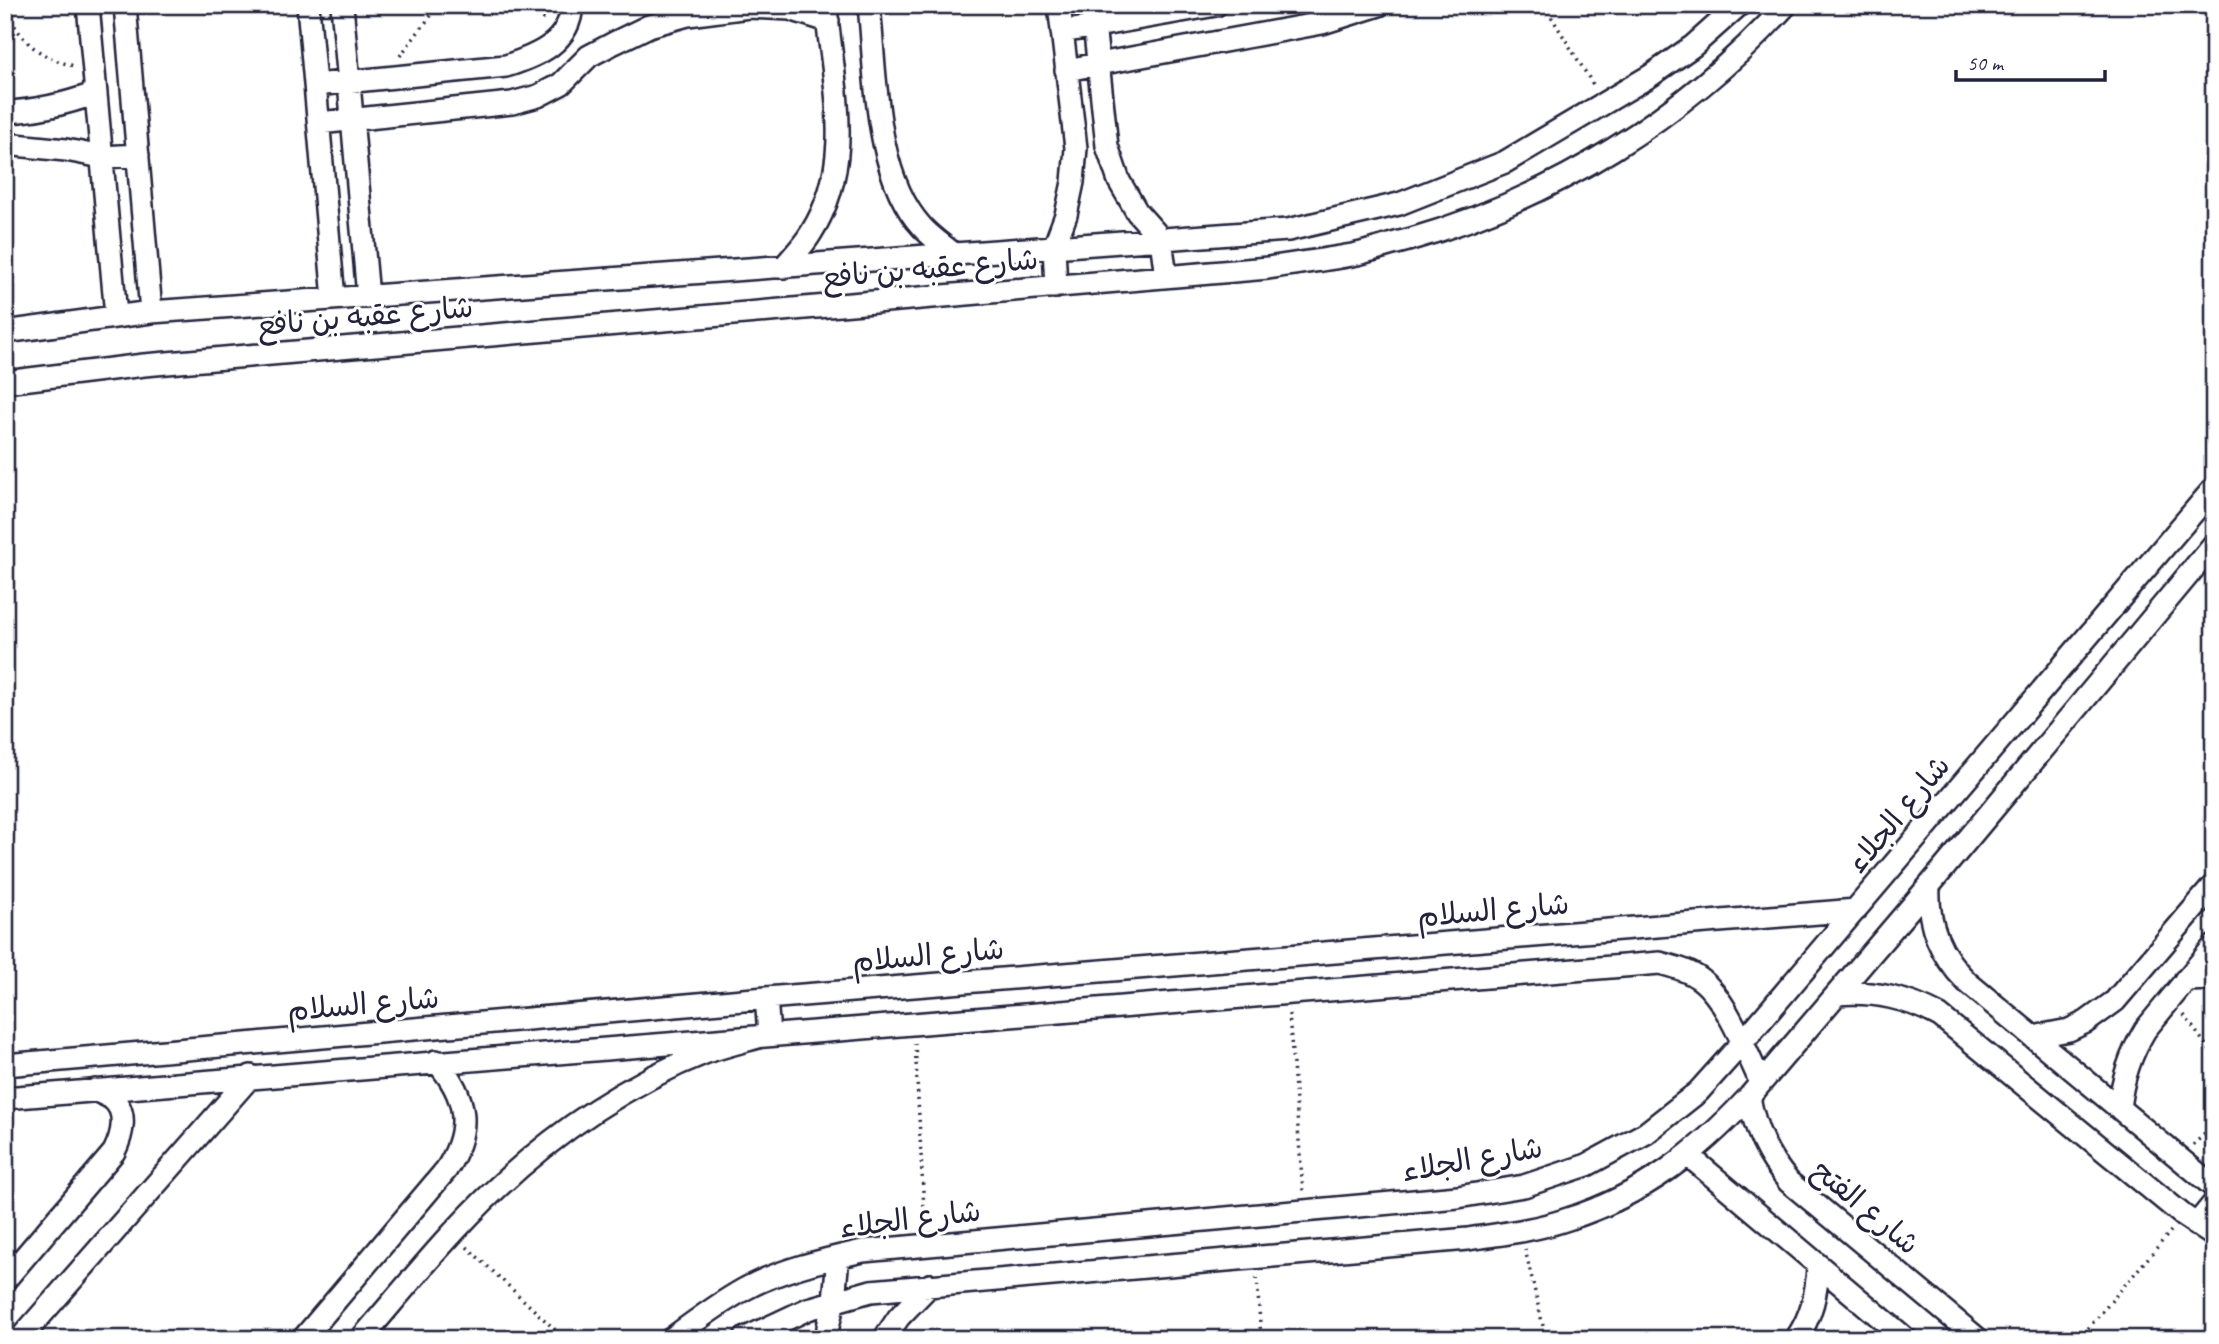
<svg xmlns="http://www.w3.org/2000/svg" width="2219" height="1344" viewBox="0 0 2219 1344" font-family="Caveat,'Playpen Sans Arabic',sans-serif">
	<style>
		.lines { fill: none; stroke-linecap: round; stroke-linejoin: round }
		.minor-casing { stroke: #22223b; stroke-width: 26 }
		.path { stroke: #22223b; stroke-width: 3.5; stroke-dasharray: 2 5; stroke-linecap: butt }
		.minor { stroke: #fff; stroke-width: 21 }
		.labels { text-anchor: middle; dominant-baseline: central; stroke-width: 6; stroke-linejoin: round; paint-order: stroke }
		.street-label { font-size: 30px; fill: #22223b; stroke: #fff }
	</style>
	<rect width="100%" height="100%" fill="#fff"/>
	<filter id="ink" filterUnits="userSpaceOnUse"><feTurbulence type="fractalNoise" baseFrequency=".0143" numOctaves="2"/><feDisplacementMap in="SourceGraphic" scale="14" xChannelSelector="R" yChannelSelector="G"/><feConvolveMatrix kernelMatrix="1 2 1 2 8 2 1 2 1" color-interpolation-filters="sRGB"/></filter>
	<g filter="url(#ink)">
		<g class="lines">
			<defs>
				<path id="minor" d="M88 5 116 316
					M125 5 151 312
					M308 5 334 299
					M342 5 368 297
					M869 5C876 73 874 175 922 227 931 237 944 246 955 255
					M1092 5 1107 146 1119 181 1137 212 1161 239 1166 277
					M1062 32 1216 5
					M1066 70 1322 23 1379 5
					M315 85 506 66C537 56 570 43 572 5
					M5 112C38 111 66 104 96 93
					M319 123 512 103 538 96 561 84 589 56 614 43 649 26 688 15 749 7 790 9 828 21
					M5 144 66 150 102 157 138 155
					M784 267C793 256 804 245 811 233 856 162 833 85 826 7
					M1056 287 1054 247 1066 215 1073 182 1076 148 1059 5
					M5 332 151 312 1288 230 1399 204 1505 162 1650 76 1693 46 1739 5
					M5 382 144 365 1268 268C1297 263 1327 260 1357 254 1374 250 1391 244 1408 240 1552 199 1685 117 1786 5
					M1929 886C1927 925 1940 955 1967 982L2214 1187
					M2185 980 2214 979
					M1837 994C1875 991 1907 998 1940 1016L2184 1216 2214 1236
					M2033 1037 2069 1030 2086 1022 2115 1001 2214 885
					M5 1065 766 998 1856 910
					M1749 1097C1755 1130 1767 1156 1789 1182L1978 1339
					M5 1098 1660 963C1674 967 1688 970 1700 979 1726 998 1747 1053 1761 1083
					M2119 1109C2122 1080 2130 1055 2145 1030L2214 946
					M1689 1156 1906 1339
					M2196 1225 2214 1203
					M5 1280 114 1152C122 1136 129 1111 111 1098 106 1095 100 1093 95 1090
					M20 1339 251 1076
					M303 1339 446 1170C472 1130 468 1097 436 1061
					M361 1339C405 1288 448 1234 497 1188 557 1131 630 1082 707 1052 727 1045 749 1040 769 1034L766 998
					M671 1339C694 1322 718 1304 743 1290 779 1270 823 1260 863 1251L1458 1197 1524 1186 1587 1165 1646 1133 1698 1092 1742 1043 2214 488
					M744 1339 808 1309 871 1291 1468 1239C1502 1234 1536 1230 1568 1219 1643 1195 1697 1153 1749 1097L1929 886 2214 544
					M828 1339V1327L834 1300 838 1257
					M884 1339 899 1317 930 1285
					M1796 1339C1812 1316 1817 1292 1818 1265"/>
			</defs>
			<use href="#minor" class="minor-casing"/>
			<path class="path" d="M518 5 547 21
				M1544 5 1594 86
				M5 7C20 41 38 57 74 66
				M400 56 439 5
				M2207 583 2214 589
				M1289 1014 1303 1191
				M2184 1015 2214 1056
				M915 1043 925 1228
				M2193 1145 2214 1125
				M467 1247 565 1339
				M1525 1249 1546 1339
				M1257 1278 1261 1339
				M2079 1339 2171 1231"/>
			<use href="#minor" class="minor"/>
		</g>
	</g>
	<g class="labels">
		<g class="street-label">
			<text transform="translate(930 268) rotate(-5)">شارع عقبه بن نافع</text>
			<text transform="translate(365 316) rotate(-5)">شارع عقبه بن نافع</text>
			<text transform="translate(1898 814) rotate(-50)">شارع الجلاء</text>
			<text transform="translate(1493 910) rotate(-5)">شارع السلام</text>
			<text transform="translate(928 955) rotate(-5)">شارع السلام</text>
			<text transform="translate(363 1004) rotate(-5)">شارع السلام</text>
			<text transform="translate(1472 1159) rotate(-10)">شارع الجلاء</text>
			<text transform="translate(1866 1207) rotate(40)">شارع الفتح</text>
			<text transform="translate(910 1219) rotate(-7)">شارع الجلاء</text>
		</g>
	</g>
	<rect width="2219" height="1344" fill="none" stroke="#fff" stroke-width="28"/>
	<rect x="14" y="14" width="2191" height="1316" fill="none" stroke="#22223b" stroke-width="2.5" filter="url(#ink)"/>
	<path d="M1956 70v10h149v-10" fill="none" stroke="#22223b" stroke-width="3.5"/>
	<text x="1967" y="70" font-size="21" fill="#22223b" stroke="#ffffff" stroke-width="5" paint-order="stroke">50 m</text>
</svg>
